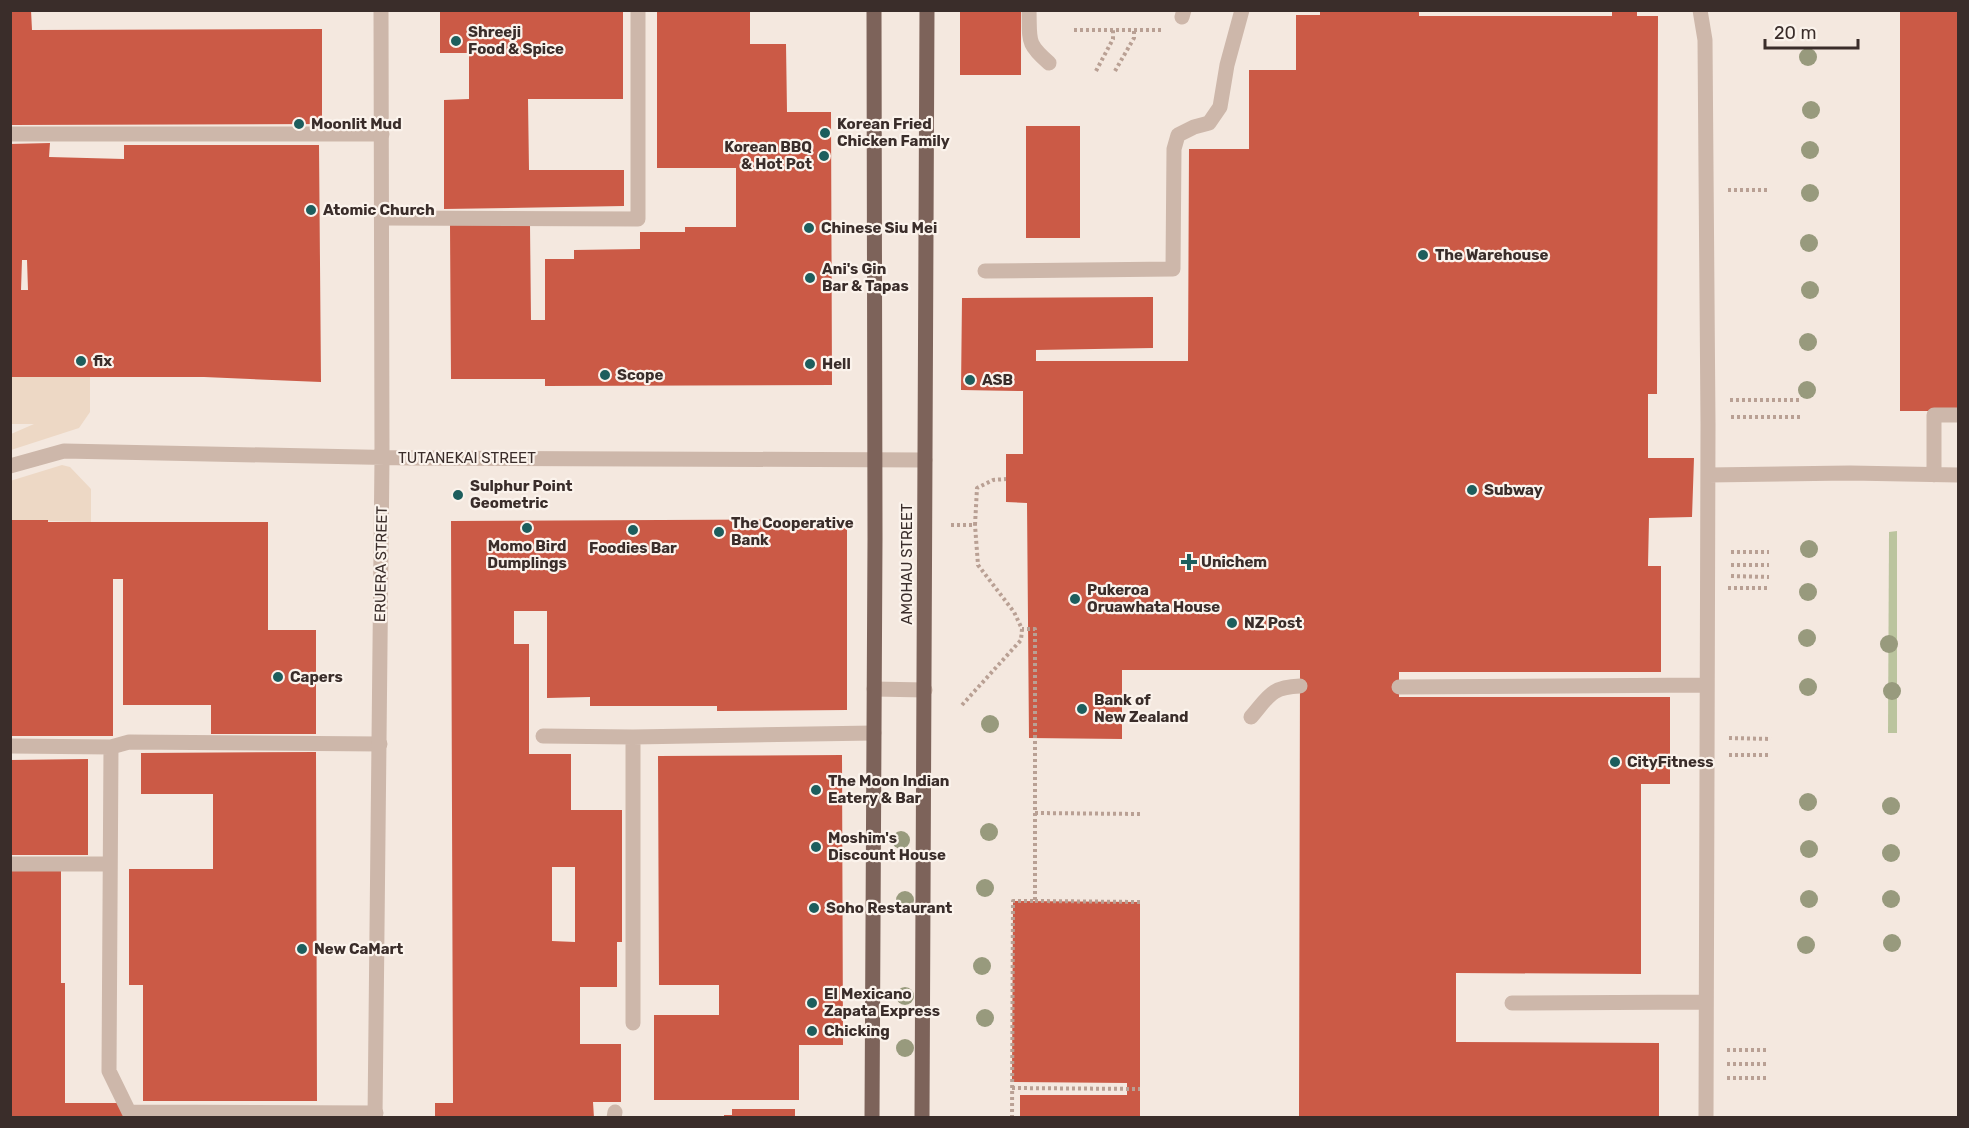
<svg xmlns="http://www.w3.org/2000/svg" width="1969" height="1128" viewBox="0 0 1969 1128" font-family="Rubik,sans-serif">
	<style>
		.green { fill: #bbc49e }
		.plaza { fill: #edd8c5 }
		.building { fill: #cb5a46; fill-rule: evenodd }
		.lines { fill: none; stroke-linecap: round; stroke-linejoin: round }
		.path { stroke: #b9a094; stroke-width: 4; stroke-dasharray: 3 3; stroke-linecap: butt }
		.service { stroke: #cdb7aa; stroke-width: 15 }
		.minor { stroke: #cdb7aa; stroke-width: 15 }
		.primary { stroke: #7d635a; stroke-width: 15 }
		.tree { fill: #989a7d }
		.poi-dot { fill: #1d5e5d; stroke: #fbf3ec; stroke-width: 2 }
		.labels { text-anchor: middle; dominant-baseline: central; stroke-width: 4.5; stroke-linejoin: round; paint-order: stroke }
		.poi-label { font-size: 15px; font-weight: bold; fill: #3a2d2a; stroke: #fbf3ec; text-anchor: start }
		.street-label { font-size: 15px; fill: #3a2d2a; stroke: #fbf3ec }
	</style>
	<rect width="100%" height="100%" fill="#f4e8df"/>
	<path class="green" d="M1897 531V733H1888L1889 532Z"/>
	<path class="plaza" d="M90 376V412L79 428 11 450V434L34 424H11V377Z
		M62 465 70 467 91 489V522L11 520 10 481Z"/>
	<path class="building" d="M10 10H31L32 30 322 29V124L10 125Z
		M440 10H623V99H528L529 170H624V206L444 209V100L469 99V53H440Z
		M657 10H750V44H786L787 112H831L832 385 545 386V379H451L450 225H530L531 320H545V259H574V250L640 249V232H685V227H736V168H657Z
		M960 10H1021V75H960Z
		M1320 10H1419V16H1612V10H1637V16H1658L1657 394H1648V458H1694L1692 517 1649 518 1648 566H1661V672H1399V697H1670V784H1641V974L1456 973V1042L1659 1043V1118H1299L1300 670H1122V739L1029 738 1027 503 1006 502V454H1023V391L961 390 962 298 1153 297V348L1036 350V361H1188L1189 149H1249V70H1296V15H1320Z
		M1900 10H1958V411H1900Z
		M1026 126H1080V238H1026Z
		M50 143 49 157 124 159V145H319L321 382 204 377H10V144ZM22 260H27L28 290H21Z
		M847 519V710L717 711V706H590V697L547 698V611H514V644H529V754H571V810H622V942H617V987H580V1044H621V1102H593L594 1118H435V1103H453L451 521ZM552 867H575V942L552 941Z
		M10 520H48V522H268V630H316V734H211V705H123V579H113V736H10Z
		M316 752 317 1101H143V985H129V869H213V794H141V753Z
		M842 755 843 1045H799V1100H654V1015H719V985H659L658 756Z
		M88 759V855H10V760Z
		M10 871H61V983H65V1103H123V1118H10Z
		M1013 901 1140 902V1118H1020V1095H1127V1083L1012 1082Z
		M732 1109H795V1118H724V1115H732Z"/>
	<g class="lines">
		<path class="path" d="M1074 30H1163
			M1096 71 1113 39V30
			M1115 71 1134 38V30
			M1728 190H1770
			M1730 400H1801
			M1731 417H1802
			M951 525H975L977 488 993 480 1006 479
			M1731 552H1769
			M1731 565H1769
			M1731 576 1769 577
			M1728 588H1770
			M962 705 1021 640 1022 629 1014 612 978 565 975 525
			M1729 738 1771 739
			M1729 755H1771
			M1035 813 1140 814
			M1035 901 1140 902
			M1727 1050H1769
			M1727 1064H1769
			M1727 1078H1769
			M1012 1088 1140 1089
			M1012 1118 1013 901H1035V629H1022"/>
		<path class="service" d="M1029 10C1030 41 1026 43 1049 63
			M1700 10 1705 40 1708 424 1706 1118
			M1182 17 1184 10
			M10 134H382
			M382 218 638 219V10
			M985 271 1173 269 1174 149 1178 135 1194 127 1209 123 1220 107 1227 65 1242 10
			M1708 475 1850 473 1958 475
			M1934 475V415H1958
			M1399 687 1707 685
			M874 689 925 690
			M1251 717C1269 696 1271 687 1300 686
			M543 736 633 737
			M10 746 111 747 109 1071 129 1112 376 1113
			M111 747 129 742 380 744
			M10 864H110
			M1512 1003 1706 1002
			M633 1023V737L874 733
			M614 1118 615 1112"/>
		<path class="minor" d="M10 466 64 451 409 458 925 460
			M375 1118 382 458 381 10"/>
		<path class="primary" d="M872 1118 875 538 874 10
			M922 1118 927 10"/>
	</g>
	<g class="tree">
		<circle cx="1808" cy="57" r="9"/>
		<circle cx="1811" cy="110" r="9"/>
		<circle cx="1810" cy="150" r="9"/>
		<circle cx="1810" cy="193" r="9"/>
		<circle cx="1809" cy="243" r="9"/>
		<circle cx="1810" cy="290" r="9"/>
		<circle cx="1808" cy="342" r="9"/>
		<circle cx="1807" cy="390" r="9"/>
		<circle cx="1809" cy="549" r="9"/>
		<circle cx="1808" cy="592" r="9"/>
		<circle cx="1807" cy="638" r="9"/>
		<circle cx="1889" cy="644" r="9"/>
		<circle cx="1808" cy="687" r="9"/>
		<circle cx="1892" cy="691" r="9"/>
		<circle cx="990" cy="724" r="9"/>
		<circle cx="1808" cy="802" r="9"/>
		<circle cx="1891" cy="806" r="9"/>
		<circle cx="989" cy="832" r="9"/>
		<circle cx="901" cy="840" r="9"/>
		<circle cx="1809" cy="849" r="9"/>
		<circle cx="1891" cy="853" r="9"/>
		<circle cx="985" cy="888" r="9"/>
		<circle cx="1809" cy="899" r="9"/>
		<circle cx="1891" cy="899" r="9"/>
		<circle cx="905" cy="900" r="9"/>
		<circle cx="1892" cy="943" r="9"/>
		<circle cx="1806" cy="945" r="9"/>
		<circle cx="982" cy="966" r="9"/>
		<circle cx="905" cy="996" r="9"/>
		<circle cx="985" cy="1018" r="9"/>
		<circle cx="905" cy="1048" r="9"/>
	</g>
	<g class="poi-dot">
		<circle cx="456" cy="41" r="6"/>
		<circle cx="299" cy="124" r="6"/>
		<circle cx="825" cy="133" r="6"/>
		<circle cx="824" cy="156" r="6"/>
		<circle cx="311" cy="210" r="6"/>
		<circle cx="809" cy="228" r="6"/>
		<circle cx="1423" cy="255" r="6"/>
		<circle cx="810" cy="278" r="6"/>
		<circle cx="81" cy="361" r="6"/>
		<circle cx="810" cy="364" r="6"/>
		<circle cx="605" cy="375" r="6"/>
		<circle cx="970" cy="380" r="6"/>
		<circle cx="1472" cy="490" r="6"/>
		<circle cx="458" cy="495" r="6"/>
		<circle cx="527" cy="528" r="6"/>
		<circle cx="633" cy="530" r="6"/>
		<circle cx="719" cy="532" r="6"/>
		<path d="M1186 553h6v6h6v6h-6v6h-6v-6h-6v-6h6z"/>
		<circle cx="1075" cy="599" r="6"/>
		<circle cx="1232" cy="623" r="6"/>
		<circle cx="278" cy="677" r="6"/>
		<circle cx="1082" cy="709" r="6"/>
		<circle cx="1615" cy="762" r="6"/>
		<circle cx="816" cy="790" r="6"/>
		<circle cx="816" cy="847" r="6"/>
		<circle cx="814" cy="908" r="6"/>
		<circle cx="302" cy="949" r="6"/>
		<circle cx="812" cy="1003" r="6"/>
		<circle cx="812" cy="1031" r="6"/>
	</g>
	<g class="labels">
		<g class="poi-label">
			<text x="468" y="32">Shreeji<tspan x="468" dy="17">Food &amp; Spice</tspan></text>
			<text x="311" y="124">Moonlit Mud</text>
			<text x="837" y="124">Korean Fried<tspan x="837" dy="17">Chicken Family</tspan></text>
			<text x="812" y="147" text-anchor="end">Korean BBQ<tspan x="812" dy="17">&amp; Hot Pot</tspan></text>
			<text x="323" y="210">Atomic Church</text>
			<text x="821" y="228">Chinese Siu Mei</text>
			<text x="1435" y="255">The Warehouse</text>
			<text x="822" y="269">Ani's Gin<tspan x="822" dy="17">Bar &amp; Tapas</tspan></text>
			<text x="93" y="361">fix</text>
			<text x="822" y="364">Hell</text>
			<text x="617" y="375">Scope</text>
			<text x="982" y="380">ASB</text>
			<text x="470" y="486">Sulphur Point<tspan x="470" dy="17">Geometric</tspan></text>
			<text x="1484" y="490">Subway</text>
			<text x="731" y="523">The Cooperative<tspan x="731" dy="17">Bank</tspan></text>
			<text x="527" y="546" text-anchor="middle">Momo Bird<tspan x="527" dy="17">Dumplings</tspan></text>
			<text x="633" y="548" text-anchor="middle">Foodies Bar</text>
			<text x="1201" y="562">Unichem</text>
			<text x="1087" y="590">Pukeroa<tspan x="1087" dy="17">Oruawhata House</tspan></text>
			<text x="1244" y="623">NZ Post</text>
			<text x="290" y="677">Capers</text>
			<text x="1094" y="700">Bank of<tspan x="1094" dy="17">New Zealand</tspan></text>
			<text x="1627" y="762">CityFitness</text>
			<text x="828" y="781">The Moon Indian<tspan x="828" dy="17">Eatery &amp; Bar</tspan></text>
			<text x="828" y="838">Moshim's<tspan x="828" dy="17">Discount House</tspan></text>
			<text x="826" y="908">Soho Restaurant</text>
			<text x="314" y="949">New CaMart</text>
			<text x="824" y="994">El Mexicano<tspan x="824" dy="17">Zapata Express</tspan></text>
			<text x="824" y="1031">Chicking</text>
		</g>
		<g class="street-label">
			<text x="467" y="458">TUTANEKAI STREET</text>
			<text transform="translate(381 564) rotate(-89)">ERUERA STREET</text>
			<text transform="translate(907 564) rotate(-90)">AMOHAU STREET</text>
		</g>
	</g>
	<rect width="1969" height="1128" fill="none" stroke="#3a2d2a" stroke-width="24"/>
	<path d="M1765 39v9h93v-9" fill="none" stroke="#3a2d2a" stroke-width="3"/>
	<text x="1774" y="39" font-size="18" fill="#3a2d2a" stroke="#fbf3ec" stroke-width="4.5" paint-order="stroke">20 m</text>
</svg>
